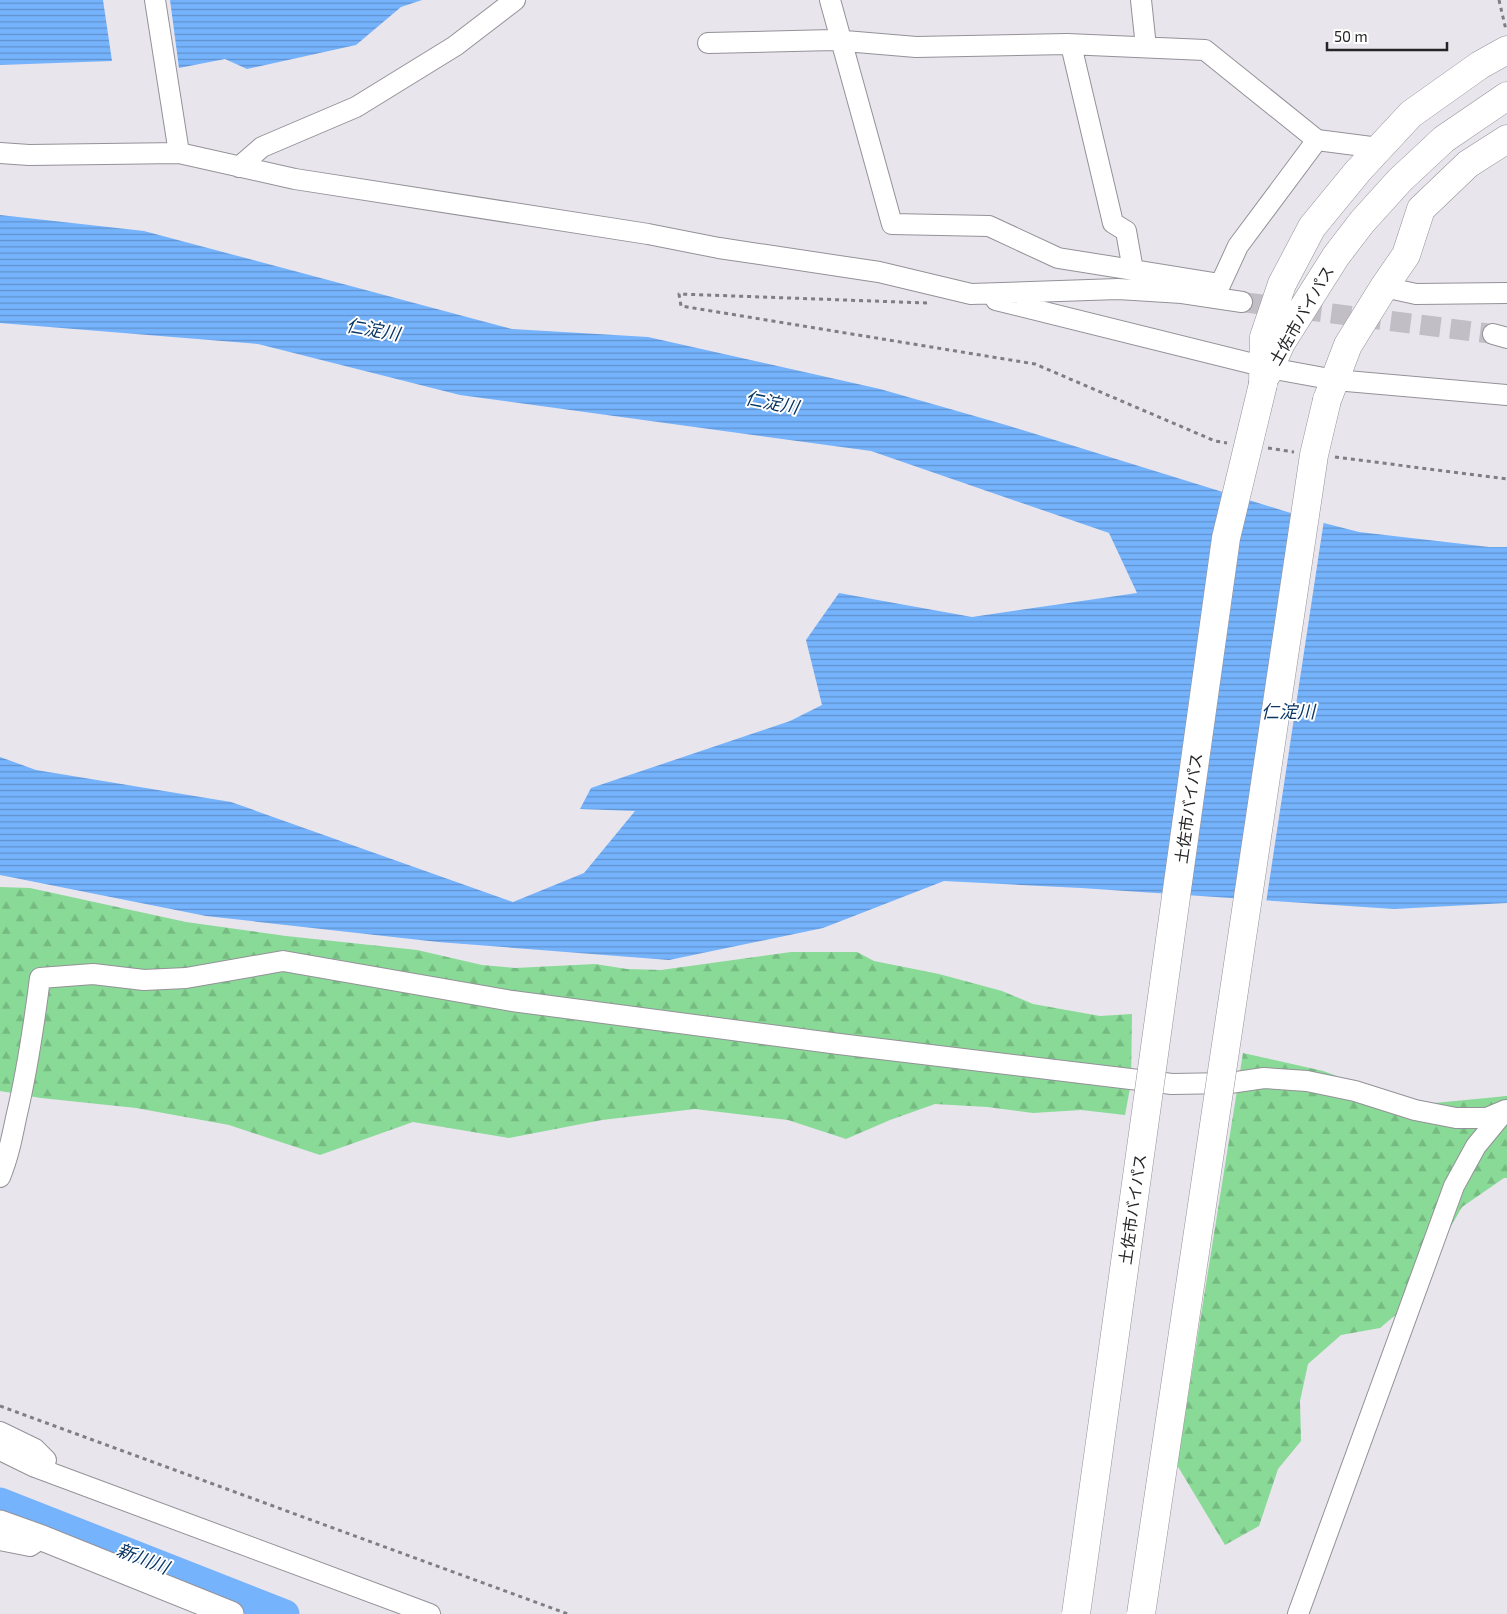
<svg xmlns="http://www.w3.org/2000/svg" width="1507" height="1614" viewBox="0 0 1507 1614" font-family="'Exo 2','Noto Sans JP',sans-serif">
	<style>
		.forest { fill: url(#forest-firs) }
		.water { fill: url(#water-rules) }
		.pier { fill: #e8e5ed }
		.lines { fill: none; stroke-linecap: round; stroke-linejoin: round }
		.river { stroke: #75b3fd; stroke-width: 29 }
		.minor-tunnel { stroke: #c1bec5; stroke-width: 20; stroke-dasharray: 20 10; stroke-linecap: butt }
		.minor-casing { stroke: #949198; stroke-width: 22 }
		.major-casing { stroke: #949198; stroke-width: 27 }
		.highway-casing { stroke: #949198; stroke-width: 29 }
		.path { stroke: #807e84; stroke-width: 3; stroke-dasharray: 4 4; stroke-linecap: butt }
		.minor { stroke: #fff; stroke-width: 20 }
		.major { stroke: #fff; stroke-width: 25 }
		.highway { stroke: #fff; stroke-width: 28 }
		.highway-bridge-casing { stroke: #949198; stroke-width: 29; stroke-linecap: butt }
		.highway-bridge { stroke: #fff; stroke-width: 28 }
		.labels { text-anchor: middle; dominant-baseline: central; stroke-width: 4; stroke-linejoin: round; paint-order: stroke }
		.street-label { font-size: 16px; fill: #252427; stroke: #fff }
		.water-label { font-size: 18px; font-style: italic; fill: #0a3664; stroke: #fff }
	</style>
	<defs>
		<pattern id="forest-firs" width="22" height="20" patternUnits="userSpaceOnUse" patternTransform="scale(1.25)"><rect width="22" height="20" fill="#88da96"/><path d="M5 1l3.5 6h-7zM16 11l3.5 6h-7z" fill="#75bb81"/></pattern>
		<pattern id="water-rules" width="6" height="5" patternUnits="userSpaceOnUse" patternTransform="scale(1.25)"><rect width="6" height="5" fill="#75b3fd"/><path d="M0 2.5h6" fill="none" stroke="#6091cd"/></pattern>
	</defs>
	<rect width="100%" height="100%" fill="#e8e5ed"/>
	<path class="forest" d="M0 887 30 888 186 922 286 936 417 950 482 965 515 968 595 964 627 969 661 970 791 952H857L874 961 939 974 1002 991 1033 1004 1100 1016 1132 1014 1131 1083 1125 1115 1081 1110 1033 1113 987 1107 935 1104 890 1120 846 1139 788 1120 695 1109 602 1120 509 1138 413 1122 320 1155 229 1125 136 1108 41 1098 0 1091Z
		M1243 1053 1323 1071 1381 1092 1434 1103 1507 1096V1178H1504L1462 1207 1405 1307 1380 1328 1341 1335 1308 1364 1300 1401 1301 1441 1278 1469 1259 1526 1225 1545 1177 1465Z"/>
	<path class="water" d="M0 0H103L112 61 0 65Z
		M170 0H422L401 7 356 45 247 69 225 59 179 68Z
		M0 215 144 231 512 329 648 337 880 389 1006 425 1320 522 1359 532 1489 547H1507V903L1394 909 1081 888 944 881 823 928 669 960 438 942 206 916 0 875V757L36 770 231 802 513 902 584 873 635 811 580 809 591 788 790 721 822 705 806 640 839 593 972 617 1137 593 1109 533 871 451 460 395 258 344 0 323Z"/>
	<path class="pier" d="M1296 511 1324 520 1266 903 1237 901Z"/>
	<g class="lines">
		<path class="river" d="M0 1502 285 1614"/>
		<path class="minor-tunnel" d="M1242 302 1493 334"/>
		<defs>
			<path id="minor" d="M155 0 179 153
				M830 0 892 224 989 226 1058 258 1220 284
				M1141 0 1146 47
				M708 43 833 40 916 47 1067 44 1205 50 1317 140 1379 148
				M1071 45 1113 223 1126 231 1133 270
				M0 153 29 155 179 153 295 179 648 234 719 248 879 272 971 294 1118 289 1182 293 1242 302
				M239 167 262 147 356 107 455 46 515 0
				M1384 287 1416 294 1507 293
				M1215 296 1238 246 1317 140
				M996 300 1270 368 1335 380 1507 395
				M1493 334 1507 338
				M0 1177C8 1158 12 1138 16 1118 27 1072 34 1025 40 978L93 974 144 980 186 978 283 961 512 1001 839 1044 1172 1084 1230 1083 1264 1078 1307 1081 1355 1091 1415 1110 1456 1118H1487L1506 1110
				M0 1432 35 1449 46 1460 35 1467 0 1450
				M35 1467 430 1614
				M0 1540 30 1546 42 1538
				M1298 1614 1454 1186 1476 1146 1504 1112"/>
			<path id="major" d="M0 1523 42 1538 231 1614"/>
			<path id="highway" d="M1267 374 1281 343 1336 256 1362 222 1400 180 1444 139 1507 96
				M1263 384 1264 337 1282 284 1312 227 1358 171 1411 114 1480 65 1507 50
				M1327 400 1348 345 1384 287 1406 255 1421 209 1468 164 1507 139"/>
		</defs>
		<use href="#minor" class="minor-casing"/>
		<use href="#major" class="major-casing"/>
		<use href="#highway" class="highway-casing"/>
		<path class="path" d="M1499 0 1506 30
			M927 303 679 294 681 306 1035 364 1215 441 1227 443
			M1268 448 1294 452
			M1335 457 1507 479
			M0 1406 568 1614"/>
		<use href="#minor" class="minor"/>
		<use href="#major" class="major"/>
		<use href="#highway" class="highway"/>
		<defs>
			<path id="highway-bridge" d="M1076 1614 1226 538 1263 384
				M1141 1614 1314 455 1327 400"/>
		</defs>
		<use href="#highway-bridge" class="highway-bridge-casing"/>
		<use href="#highway-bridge" class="highway-bridge"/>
	</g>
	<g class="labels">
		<g class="street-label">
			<text transform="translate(1301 315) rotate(-60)">土佐市バイパス</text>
			<text transform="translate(1188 808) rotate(-82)">土佐市バイパス</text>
			<text transform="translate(1132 1209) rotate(-82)">土佐市バイパス</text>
		</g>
		<g class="water-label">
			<text transform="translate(373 329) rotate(10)">仁淀川</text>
			<text transform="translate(772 402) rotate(11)">仁淀川</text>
			<text x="1288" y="711">仁淀川</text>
			<text transform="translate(143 1558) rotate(21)">新川川</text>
		</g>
	</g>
	<path d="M1327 42v8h120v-8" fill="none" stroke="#252427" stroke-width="2.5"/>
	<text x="1334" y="42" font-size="15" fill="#252427" stroke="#ffffff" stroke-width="4" paint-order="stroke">50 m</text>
</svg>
